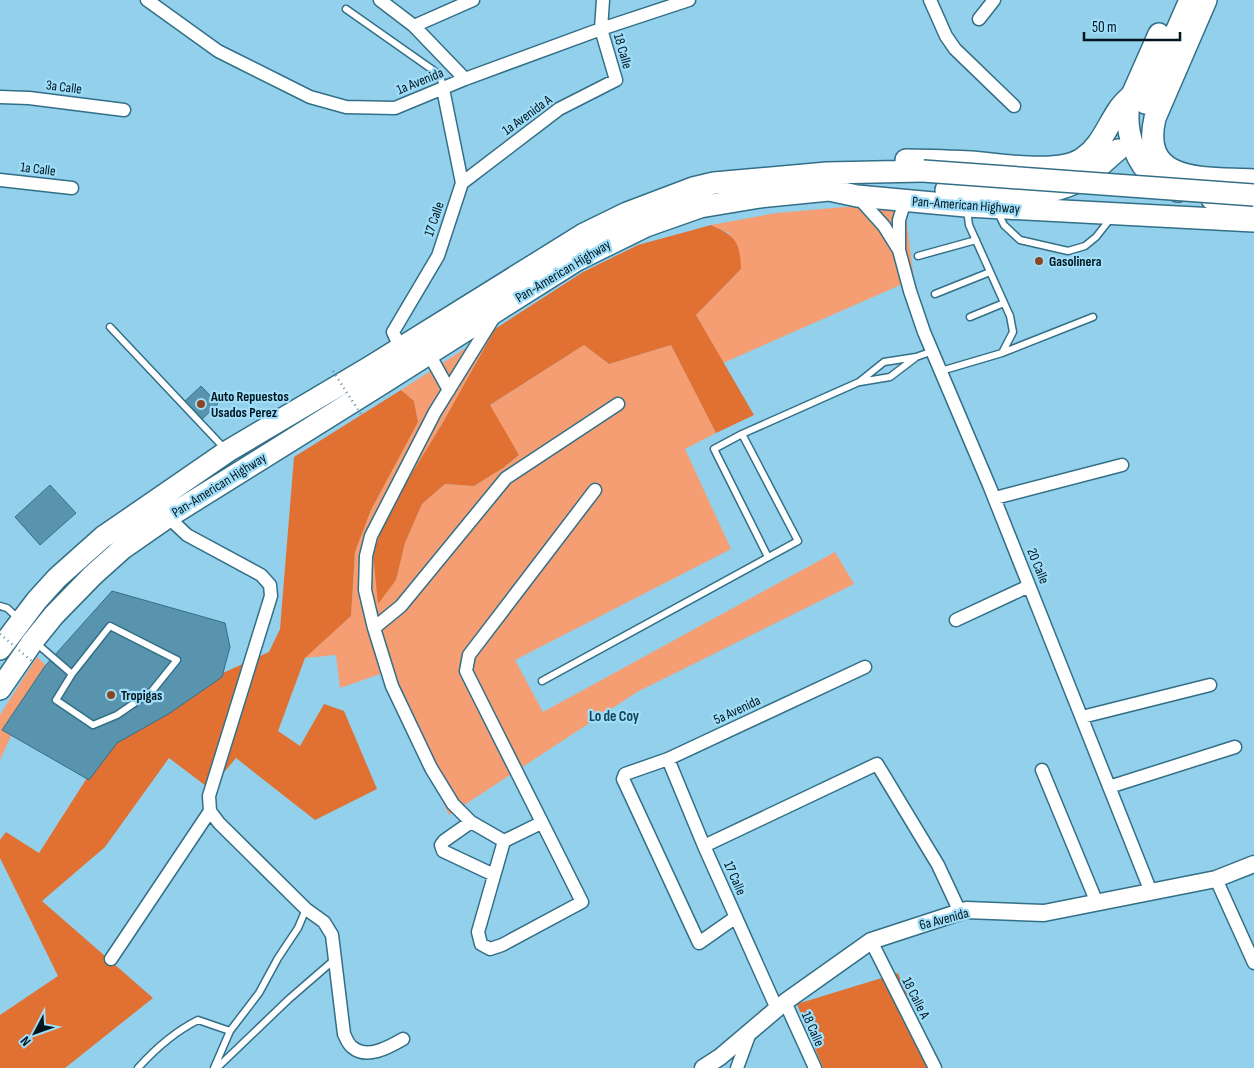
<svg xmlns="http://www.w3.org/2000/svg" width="1254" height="1068" viewBox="0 0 1254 1068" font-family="'Sofia Sans Condensed',sans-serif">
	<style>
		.green { fill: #f59e73 }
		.forest { fill: #e17133 }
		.building { fill: #5894ad; stroke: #337088 }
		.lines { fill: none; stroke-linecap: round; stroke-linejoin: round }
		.service-casing { stroke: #336f87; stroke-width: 9 }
		.minor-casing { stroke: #336f87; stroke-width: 15 }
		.tertiary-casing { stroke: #336f87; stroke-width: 19 }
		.primary-casing { stroke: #336f87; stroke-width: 24 }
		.trunk-casing { stroke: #336f87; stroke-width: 24 }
		.service { stroke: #fff; stroke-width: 6 }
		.minor { stroke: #fff; stroke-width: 12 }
		.tertiary { stroke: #fff; stroke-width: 16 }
		.primary { stroke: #fff; stroke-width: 21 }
		.trunk { stroke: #fff; stroke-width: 21 }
		.trunk-bridge-casing { stroke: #336f87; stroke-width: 24; stroke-linecap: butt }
		.path-bridge { stroke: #5d8b9f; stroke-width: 2.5; stroke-dasharray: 1 4; stroke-linecap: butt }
		.trunk-bridge { stroke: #fff; stroke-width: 21 }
		.poi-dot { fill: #8b451f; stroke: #9fddf8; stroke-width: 2 }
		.labels { text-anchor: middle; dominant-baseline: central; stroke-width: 4.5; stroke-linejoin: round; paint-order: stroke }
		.street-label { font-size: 14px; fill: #00151e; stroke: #9fddf8 }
		.poi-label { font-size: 14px; font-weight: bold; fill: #00151e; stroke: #9fddf8; text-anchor: start }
		.neighbourhood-label { font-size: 15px; font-weight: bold; fill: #154556; stroke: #9fddf8 }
	</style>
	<rect width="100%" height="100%" fill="#93d0eb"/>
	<path class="green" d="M844 207 905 209 914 279 723 363 696 315 741 269 729 233 711 225 776 213Z
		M495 329 442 424 388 512 396 580 405 543 422 504 445 484 474 486 503 468 519 455 489 406 584 345 609 364 671 345 716 433 685 449 731 549 515 660 543 712 835 552 854 584 637 692 449 815 383 673 340 688 336 655 305 658 351 616 355 552 371 510 418 422 414 401 401 390Z
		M37 657 50 669 22 712 0 760V715Z"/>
	<path class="forest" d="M711 225C736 236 740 242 741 269L696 315 754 415 716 433 671 345 609 364 584 345 490 405 519 455 503 468 474 486 445 484 422 504 405 543 396 580 378 604 373 554 388 512 442 424 495 329 583 272 638 245Z
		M401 390 414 401 418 422 371 510 355 552 351 616 305 658 278 731 300 746 324 704 344 711 377 789 315 820 236 758 210 789 169 758 105 847 42 901 153 998 65 1068H0V1015L58 976 0 858V840L6 832 39 853 126 717 269 652 280 629 294 457Z
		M898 973 938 1068H823L797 1004Z"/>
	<path class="building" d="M201 386 218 404 200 421 183 403Z
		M50 485 76 513 40 545 15 517Z
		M112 591 225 623 230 647 222 677 170 713 117 743 89 780 2 730 45 666Z"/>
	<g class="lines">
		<defs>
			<path id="service" d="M346 9 440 75 443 88
				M997 211 1004 225 1020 240 1068 251 1085 246 1096 237 1111 218
				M918 256 976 240
				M935 294 990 272
				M970 317 1004 303
				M110 327 225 449
				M1002 353 1093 317
				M941 371 1002 353 1013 332 1010 316 969 225 967 210
				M860 382 890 377 915 358
				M768 557 714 449 742 434 859 382 884 362 916 357 933 351
				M0 606 7 608 19 619
				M110 626 177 660 152 691 117 715 93 725 56 700 72 674Z
				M35 642 72 674
				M542 681 798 541 742 434
				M138 1068C156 1048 174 1032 198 1020L230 1031
				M214 1068 230 1031 259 993 278 958 298 928 306 909
				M217 1068 289 999 334 960"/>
			<path id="minor" d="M147 0 218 51 310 97 346 107 395 108 465 79 601 29 689 0
				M380 0 414 26 465 79
				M930 0 946 36 955 49 1014 106
				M979 19 994 0
				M414 26 473 0
				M0 97 29 98 124 110
				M0 180 72 188
				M462 183 559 109 616 80 601 29 603 0
				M857 196 884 226 899 250
				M905 201 899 220V250L910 291 924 332 989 485 1151 892
				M494 317 435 412 371 536 366 556 365 590 374 628 392 686 431 768 453 804 471 822 504 841
				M400 347 393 332 438 256 462 183 443 89
				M429 354 449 390
				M995 498 1122 465
				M168 517 187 535 261 575 270 585 271 596 209 796 210 811 219 823 306 909 324 922 332 935 344 1034C346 1038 348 1044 352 1047 367 1060 389 1047 403 1039
				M956 620 1029 586
				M374 628 401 606 506 478 618 404
				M1082 717 1210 685
				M668 759 704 846 777 1009
				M1042 770 1097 903
				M1109 787 1235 747
				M471 822 444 841 441 845 443 851 494 875
				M541 823 504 841 478 932 481 944 490 949 502 945 582 902 466 671 469 655 595 490
				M704 846 877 764 938 865 960 912
				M1216 879 1254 963
				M736 917 699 943 623 779 625 774 668 759 865 667
				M871 941 935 1068
				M111 959 210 811
				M785 1002 815 1068
				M737 1068 751 1030"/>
			<path id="tertiary" d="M703 1068 720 1057 785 1002 871 941 966 910 1044 913 1216 879 1254 864"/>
			<path id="primary" d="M1132 95 1159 34
				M1145 103 1190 0"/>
			<path id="trunk" d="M1206 0 1155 118C1139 186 1209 177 1254 180
				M1131 96C1130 102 1128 108 1128 115 1127 136 1137 164 1154 178 1161 183 1170 187 1178 191
				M906 160C927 160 949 161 971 162 1000 164 1059 175 1083 158 1101 146 1107 126 1119 109 1122 104 1127 100 1132 95
				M946 190C993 193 1044 203 1086 177 1097 169 1108 158 1118 150
				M1212 199 1230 204 1254 206
				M0 649 37 600 57 578 103 537 228 451 370 367 584 234 627 213 693 188 714 183 827 173 923 171
				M0 689 33 641 54 615 93 575 122 549 168 517 381 384 577 260 646 226 700 207 760 197 829 190 857 196 966 206 1254 221"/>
		</defs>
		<use href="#service" class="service-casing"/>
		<use href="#minor" class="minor-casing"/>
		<use href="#tertiary" class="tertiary-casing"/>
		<use href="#primary" class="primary-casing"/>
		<use href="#trunk" class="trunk-casing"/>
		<use href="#service" class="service"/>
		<use href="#minor" class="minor"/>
		<use href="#tertiary" class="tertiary"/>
		<use href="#primary" class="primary"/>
		<use href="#trunk" class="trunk"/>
		<defs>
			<path id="trunk-bridge" d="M923 171 1254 195"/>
		</defs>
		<use href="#trunk-bridge" class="trunk-bridge-casing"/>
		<path class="path-bridge" d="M333 371 362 416
			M0 634 34 663"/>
		<use href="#trunk-bridge" class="trunk-bridge"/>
	</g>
	<g class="poi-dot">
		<circle cx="1039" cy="261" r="5"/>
		<circle cx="201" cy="404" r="5"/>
		<circle cx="111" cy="695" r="5"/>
	</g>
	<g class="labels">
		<g class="street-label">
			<text transform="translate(623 51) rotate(74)">18 Calle</text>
			<text transform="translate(420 81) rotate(-22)">1a Avenida</text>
			<text transform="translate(64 87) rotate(7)">3a Calle</text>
			<text transform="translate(527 115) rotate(-36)">1a Avenida A</text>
			<text transform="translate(38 169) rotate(7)">1a Calle</text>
			<text transform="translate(966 205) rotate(4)">Pan-American Highway</text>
			<text transform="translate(434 219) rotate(-71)">17 Calle</text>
			<text transform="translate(563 271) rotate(-31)">Pan-American Highway</text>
			<text transform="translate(219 485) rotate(-32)">Pan-American Highway</text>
			<text transform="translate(1038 566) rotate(68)">20 Calle</text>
			<text transform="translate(737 710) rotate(-25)">5a Avenida</text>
			<text transform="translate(735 878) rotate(66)">17 Calle</text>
			<text transform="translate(944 919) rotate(-15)">6a Avenida</text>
			<text transform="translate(916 998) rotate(63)">18 Calle A</text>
			<text transform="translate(813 1029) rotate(66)">18 Calle</text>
		</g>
		<g class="poi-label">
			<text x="1049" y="261">Gasolinera</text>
			<text x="211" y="396">Auto Repuestos<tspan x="211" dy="16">Usados Perez</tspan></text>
			<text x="121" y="695">Tropigas</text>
		</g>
		<g class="neighbourhood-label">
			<text x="614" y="716">Lo de Coy</text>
		</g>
	</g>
	<g transform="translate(35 1033) rotate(229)" stroke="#9fddf8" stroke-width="4" paint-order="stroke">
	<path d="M0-4L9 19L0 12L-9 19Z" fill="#00151e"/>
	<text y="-8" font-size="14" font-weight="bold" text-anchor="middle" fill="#00151e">N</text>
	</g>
	<path d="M1084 32v8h96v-8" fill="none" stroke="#00151e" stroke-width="2.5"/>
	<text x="1092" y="32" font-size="15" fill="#00151e" stroke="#9fddf8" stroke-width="4" paint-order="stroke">50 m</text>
</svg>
